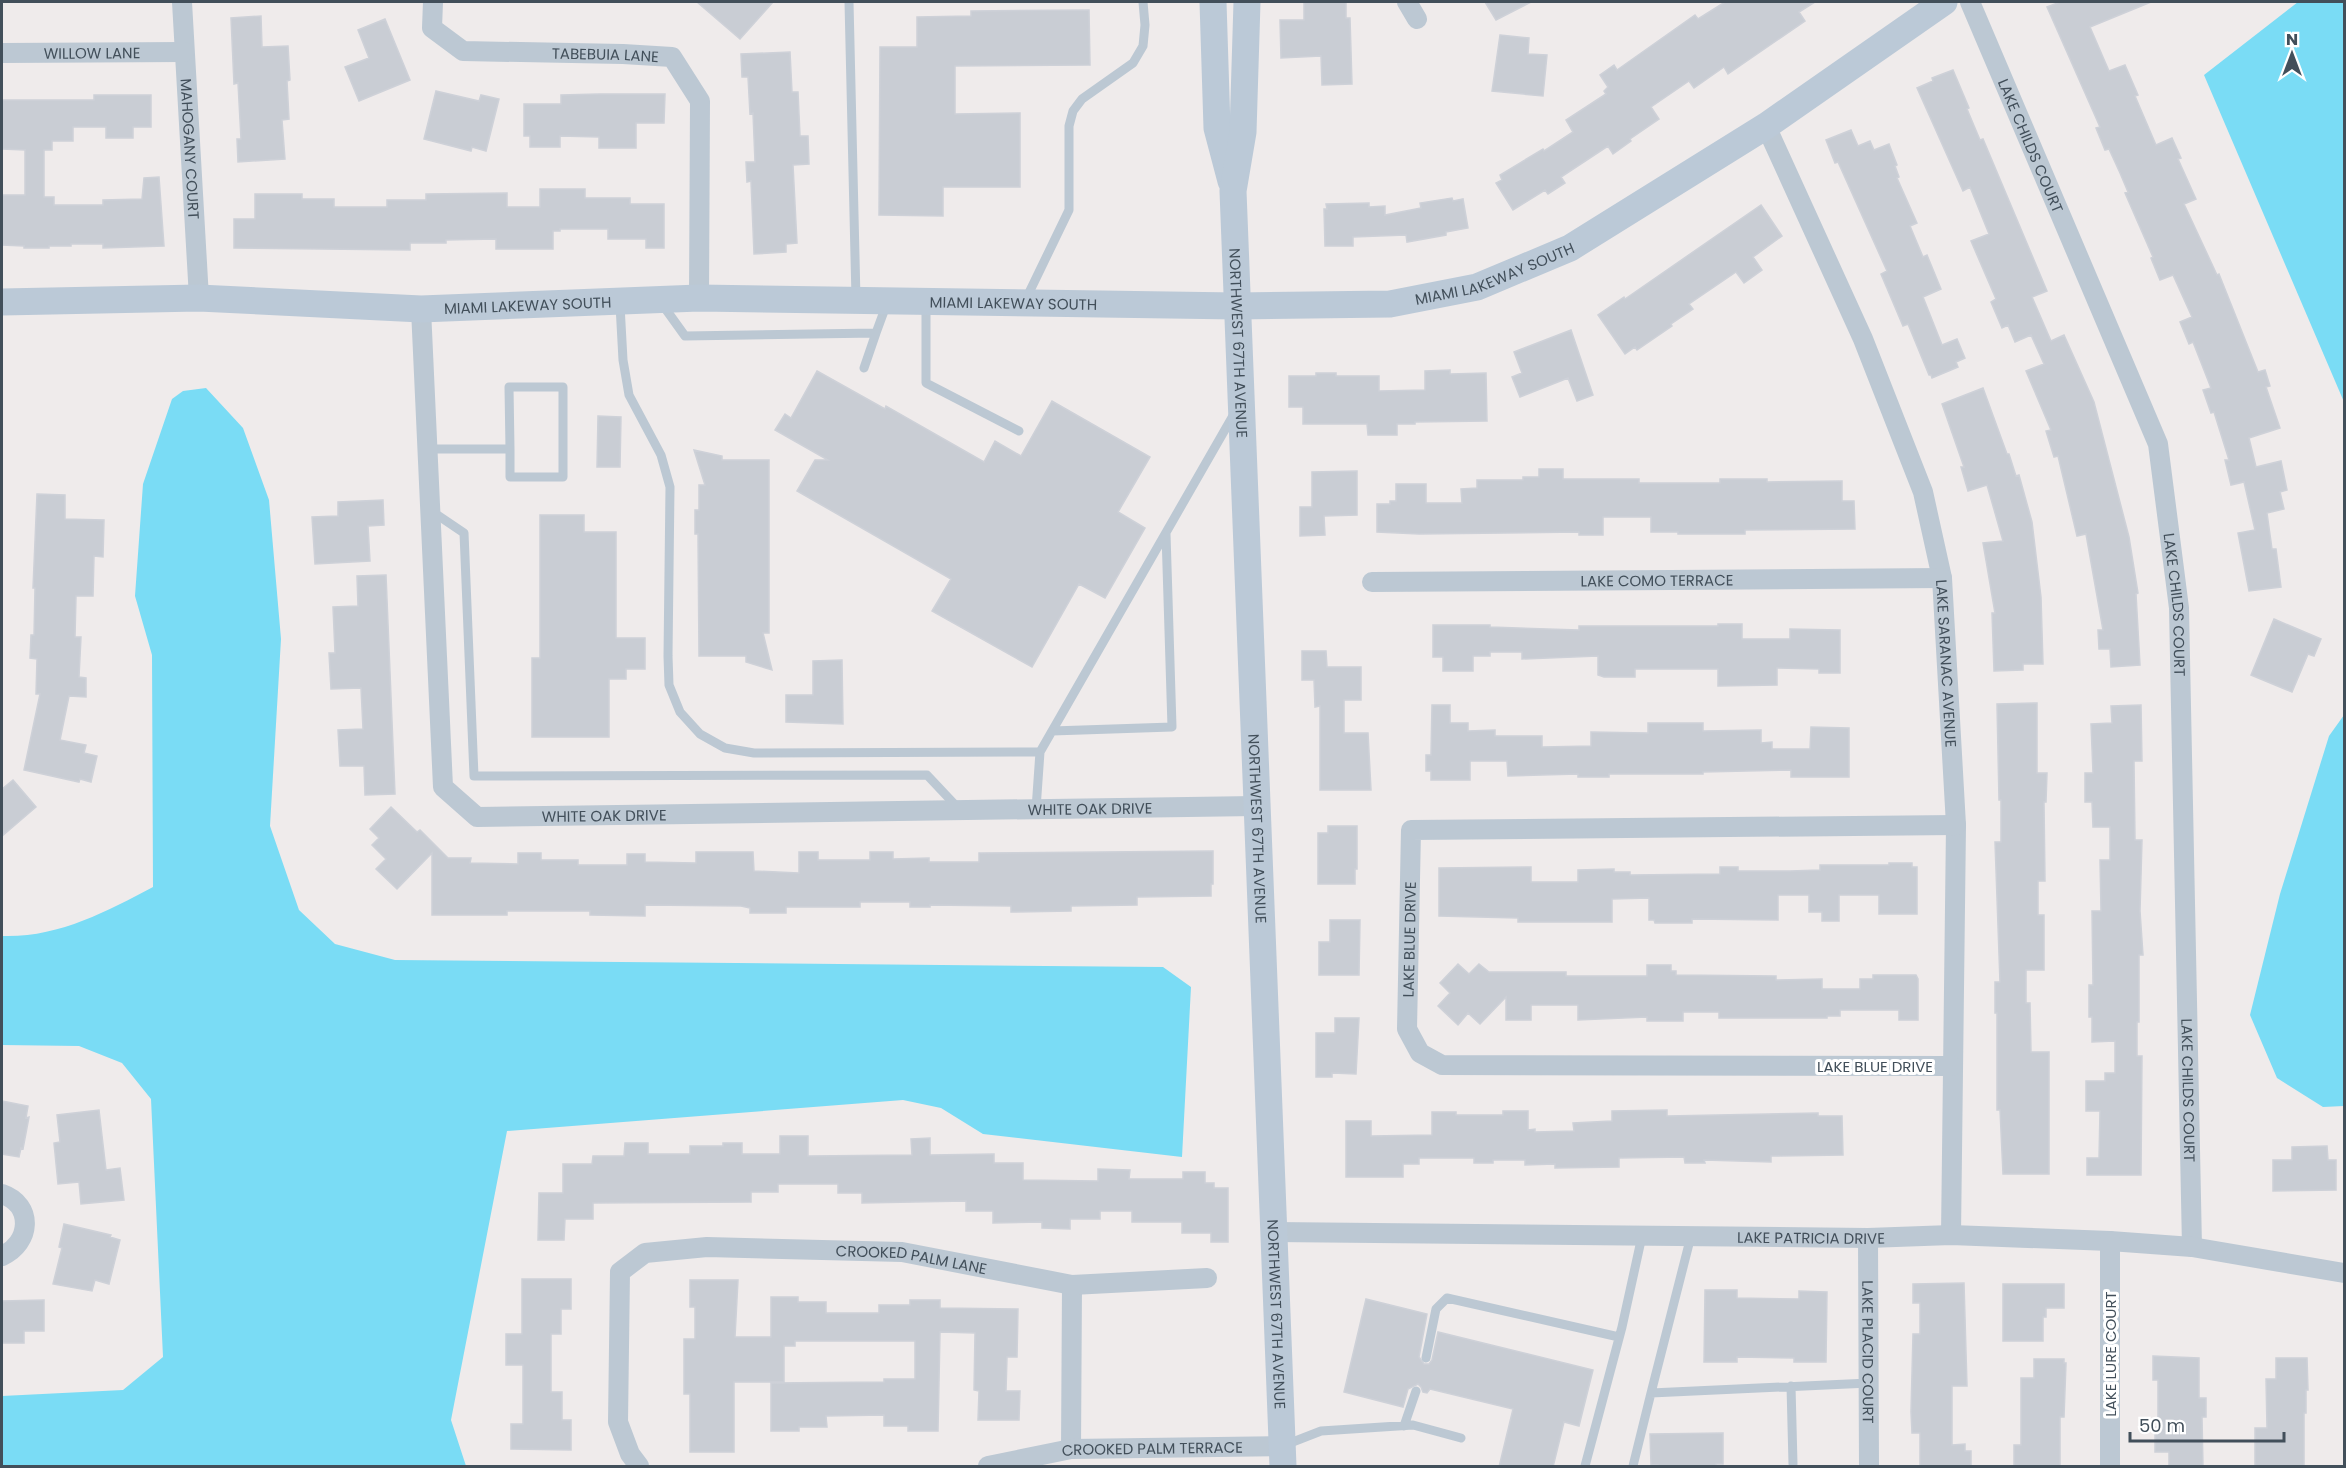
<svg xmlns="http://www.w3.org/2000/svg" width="2346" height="1468" viewBox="0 0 2346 1468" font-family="Poppins,sans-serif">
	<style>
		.water { fill: #7adcf5 }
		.building { fill: #c9cdd4; stroke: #ced1d8; stroke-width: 1.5 }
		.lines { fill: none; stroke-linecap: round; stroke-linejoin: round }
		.lane { stroke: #bcc8d3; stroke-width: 9 }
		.street { stroke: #bcc8d3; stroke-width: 20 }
		.secondary { stroke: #bbc9d7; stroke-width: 27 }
		.labels { text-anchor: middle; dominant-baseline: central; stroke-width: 6; stroke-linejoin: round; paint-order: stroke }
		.street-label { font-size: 15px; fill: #424f5a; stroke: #fff }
	</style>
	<rect width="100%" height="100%" fill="#efebeb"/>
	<path class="water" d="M2298 2H2344V402L2204 75Z
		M206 388 243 428 269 500 281 639 270 826 299 910 335 944 395 960 1163 967 1191 987 1182 1157 983 1134 941 1108 903 1100 507 1131 451 1420 466 1466H2V1396L123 1390 163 1357 151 1099 122 1063 79 1046 2 1045V936C57 938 106 912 153 887L152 655 135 596 143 484 172 399 183 391Z
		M2344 715V1106L2323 1107 2277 1078 2250 1015 2280 894 2329 736Z"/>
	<path class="building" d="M697 2H773L740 39Z
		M1304 2H1346V18H1350L1352 84 1322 85 1321 56 1281 58 1280 20H1304Z
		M1485 2H1531L1496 20Z
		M1725 2H1815L1799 12 1805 21 1728 74 1724 67 1694 88 1689 81 1651 107 1659 119 1630 139 1631 141 1613 154 1608 146 1561 177 1565 183 1548 194 1545 190 1513 210 1496 183 1502 180 1500 175 1543 149 1544 151 1573 132 1566 120 1606 94 1604 91 1608 87 1600 75 1614 65 1617 70 1695 15 1698 19Z
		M2060 2H2151L2090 27 2109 71 2125 65 2138 95 2135 96 2156 145 2172 138 2181 158 2178 159 2196 199 2184 204 2217 275 2219 274 2258 372 2265 370 2270 386 2266 387 2280 428 2249 438 2256 467 2281 461 2287 490 2280 492 2284 509 2267 513 2272 549H2276L2281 587 2249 591 2238 533 2255 530 2244 482 2231 485 2225 460H2229L2214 412 2211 413 2203 390 2211 388 2193 342 2189 344 2180 322 2192 317 2173 275 2160 280 2151 258 2153 257 2125 193 2128 192 2120 173 2109 149 2105 150 2096 128 2100 127 2047 7Z
		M1089 10 1090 65 955 66V114L1020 113V187H943V216L879 215 880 47H917V17L971 16V11Z
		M261 16 262 47 288 46 290 80 287 81 289 119 282 120 285 159 238 162 237 139H241L238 83 234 84 231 18Z
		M385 19 410 80 359 101 345 67 369 58 358 30Z
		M1500 35 1529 38 1528 54 1547 55 1543 96 1492 91Z
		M790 52 792 92H798L800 136H808L809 164 793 165 797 243 786 244V252L754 254 751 181 747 182 746 162H755L753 113 750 114 748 77H742L741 54Z
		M1953 70 1969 108 1967 109 1980 140 1983 139 2047 291 2032 297 2051 341 2064 335 2094 402 2129 537 2138 593 2136 594 2140 665 2111 667 2110 649H2099L2098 630H2103L2086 534 2077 536 2058 456 2054 457 2046 431 2051 430 2026 371 2044 364 2031 335 2015 342 2008 325 2002 328 1991 302 1996 299 1971 241 1989 234 1970 187 1963 191 1917 88 1933 81 1932 78Z
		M436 91 479 101 481 95 499 99 486 151 472 147 471 151 424 139Z
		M599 94H665L664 123H636V148H599V137L560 136V147H530V136H524V104H561V95Z
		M94 95H151V127H133V138H106V127H73V141H52V150H44V197H54V205H103V200L142 199 144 178 159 177 164 246 103 248V244H71V246H49V248H24V246L2 245V195H25V150L2 149V100H94Z
		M1851 130 1858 146 1870 141 1874 150 1889 144 1897 165 1895 166 1899 177 1897 178 1917 223 1910 226 1923 257 1927 255 1941 289 1923 297 1942 345 1957 339 1965 358 1956 362 1958 367 1932 378 1931 375H1929L1908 324 1903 326 1881 274 1887 271 1838 162 1835 163 1826 140Z
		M540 189H585V198H630V204H664V248H646V239H608V229H560V231H553V249H496V239L446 240V243H410V250L234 248V219H255V194H302V199H334V207H387V200H426V194L507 193V207H540Z
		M1452 198 1453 201 1463 199 1468 228 1446 232V235L1407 242 1406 235 1353 237V246H1325L1324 209H1327L1326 204 1369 203V207L1385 206V215L1421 208 1420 203Z
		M1761 205 1782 236 1753 257 1762 270 1744 283 1736 272 1689 304 1693 309 1671 324 1672 326 1637 350 1635 347 1625 354 1598 315 1624 297 1625 299Z
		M1571 330 1593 395 1577 401 1568 378 1520 397 1512 377 1522 373 1514 352Z
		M1450 370V374L1486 373 1487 421 1415 422V424H1397V435H1368L1367 424H1303V407H1289V376H1316V373H1336V376H1379V391L1425 390V371Z
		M817 371 885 409 886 406 984 462 995 441 1021 456 1052 401 1150 457 1118 512 1145 528 1105 598 1079 584 1032 667 932 611 951 579 797 491 815 460H828L775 430 785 414 791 418Z
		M1983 388 2007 454H2009L2016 476 2019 475 2032 522 2041 597 2043 664H2023V670L1994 671 1992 613H1995L1983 543 2003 541 1987 485 1968 491 1961 467H1964L1942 404Z
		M598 416 621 417 620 467H597Z
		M694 450 722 456V460H769V633H763L772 670 746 662V656H699L698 534H695V510H699V485H705Z
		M1539 469H1563V479H1639V483H1720V479H1767V482L1842 481V501H1854L1855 529 1745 530V534H1678V532H1651V517H1603V535H1579V532L1419 534 1377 532V504H1390V501H1396V484H1426V503H1462L1461 489 1477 488V480H1523V477H1539Z
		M1357 471V515L1324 516 1325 535 1300 536V507H1312V472Z
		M37 494 65 495V519L104 520 103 557 94 556 93 596H76L75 637H81L79 677 86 678V697L69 696 60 740 86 745 84 753 97 756 91 782 80 779 79 782 24 770 40 694H36L37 659 30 658 31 635H34L35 588H33Z
		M383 500 384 525 368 526 370 561 315 564 312 517 338 516V502Z
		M540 515H584V532H616V638H645V669H626V679H609V737H532V658H540Z
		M386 575 395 794 365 795 364 766H340L338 730 363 729 361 688 331 689 329 653H335L333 607 358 606 357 576Z
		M2274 619 2321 639 2314 656 2308 654 2292 692 2251 675Z
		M1718 624H1742V639H1790V629L1840 630V673H1819V669L1777 668V685L1718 686V669H1635V677H1604L1598 675V656L1522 659V652H1490V656H1473V671H1443V657H1433V625H1490V627L1579 630V626H1718Z
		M1302 651H1326L1327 667H1361V700H1344V733H1368L1371 790H1320V706L1315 707 1314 680H1302Z
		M842 660 843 724 786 722V695H813V661Z
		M2037 703V773H2047L2046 802H2044L2045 881H2038V915H2044V970H2026V1003H2030L2031 1052H2049V1174H2003L2000 1110H1997V1013H1995V982H2000L1995 842H2001V800H1999L1997 704Z
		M1432 705H1450V723H1468V731L1495 730V736H1542V747L1591 746V732L1648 733V723H1703V731L1761 730V743L1772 742V749H1810L1811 727 1849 728V777H1791V770L1703 772V774H1609V777H1578V774L1508 776 1507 761H1470V780H1431V771H1426V755H1431Z
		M2141 705 2142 761H2134L2135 840H2142L2140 911 2143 955H2139V1022H2137V1056H2142L2141 1175H2087V1158H2099L2100 1111H2086V1081H2105V1073H2115V1041L2092 1042V1017H2089V985H2093L2092 911H2101L2100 860H2110V827H2093L2092 802H2085V773H2093L2091 724 2112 723 2111 706Z
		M13 780 36 807 2 836V789Z
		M391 807 417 832 420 830 448 858H471L470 863 518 864V853H541V860H578V865H627V854H645V862L696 863V852H753L754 871 799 873V852H818V860H870V852H893V859L929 858V862H979V853L1213 851V884H1211V896L1137 897V905L1071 906V911L1011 912V906L930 905V907H910V902H860V907H786V913H750V908L741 906 645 905V916L590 915V911H507V915H432V853L397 889 376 869 386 859 372 845 379 838 370 829Z
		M1328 826H1357V869H1355V884H1318V833H1328Z
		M1889 863H1912V867H1917V914H1879V895H1839V921H1822V912H1809V895H1778V920L1692 919V923H1655L1654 920H1649V898L1612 899V922H1518V918L1439 916V868L1531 867V882H1578V870L1614 869V872H1630V875L1720 874V867H1738V871H1790L1820 870V865H1889Z
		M1330 920H1360L1359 975H1319V942H1330Z
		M1458 964 1469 974 1479 964 1489 972H1566V976H1647V965H1671V971H1676V975L1776 976V980L1822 979V989H1860V979H1873V975H1916L1918 979V1020H1899V1010H1840V1016H1827V1018H1719V1012H1683V1021H1647V1017L1578 1020V1005H1531V1020H1506V997L1480 1024 1468 1013 1458 1025 1438 1006 1450 993 1440 983Z
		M1335 1018H1359L1356 1074 1332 1073V1077H1316V1033H1335Z
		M2 1101 28 1106 26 1118 29 1117 23 1149 21 1148 19 1157 2 1154Z
		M99 1110 106 1170 120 1168 124 1200 81 1204 79 1182 58 1184 54 1143 60 1142 57 1115Z
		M1667 1110V1116L1818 1113V1116H1842L1843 1155 1771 1156V1162L1704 1160 1705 1163H1685L1684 1157 1619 1158V1167L1555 1168V1164L1525 1165V1160H1493V1163H1474V1158H1419V1164H1403V1177H1346V1121H1371V1136L1432 1135V1112H1456V1115H1503V1111H1528V1130L1535 1129V1132L1574 1131 1573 1123 1612 1121V1111Z
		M780 1136H808V1156L912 1155 911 1139 930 1138V1155L994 1154V1163H1023V1180L1098 1181V1169L1130 1170 1129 1179H1183V1172H1205V1183H1214V1188H1228V1242H1211V1233H1182V1222H1132V1211H1100V1219H1070V1229L1042 1228V1222L993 1223V1211H966V1201L862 1203V1193H838V1184H778V1192H751V1202L593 1203V1219H565L564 1240H538L539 1193H563V1164H592L593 1156H624L625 1143H648V1154H690V1146H723V1143H742V1154H780Z
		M2327 1146 2328 1160H2336V1190L2273 1191V1160H2292V1147Z
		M64 1224 111 1235 110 1237 120 1240 109 1284 95 1280 92 1291 53 1284 62 1248 59 1247Z
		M522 1279H571V1309H561V1334H551V1392H562V1420H571V1450L511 1449V1424H523V1365H506V1334H522Z
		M690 1280H738L735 1337H771V1297H798V1302H826V1313H879V1305H910V1300H940V1308L1018 1309 1017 1357H1007L1006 1391H1020L1019 1420H978L979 1391 974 1390 975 1333 940 1332 938 1431H908V1426H884V1415L826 1416 827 1427H799V1431H771V1383L884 1382V1379H915V1341H795V1346H784V1382H734V1452H690V1394H684V1339H695V1307H690Z
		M1964 1283 1967 1386H1952V1445L1965 1444V1451H1971V1467H1920V1433H1912L1911 1412 1913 1334H1920V1303H1913V1284Z
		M2003 1284H2064V1308H2046V1317H2043V1341H2003Z
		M1705 1290H1737V1298L1799 1299V1291L1827 1292 1826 1362H1794V1358L1737 1357V1362H1704Z
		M1366 1299 1427 1314 1419 1357 1424 1364H1429L1432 1360 1438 1332 1593 1370 1579 1426 1564 1422 1553 1467H1499L1513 1409 1430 1389 1427 1393 1423 1392 1421 1387 1418 1384 1408 1389 1403 1407 1344 1392Z
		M44 1300V1331H24V1343H2V1301Z
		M2153 1356 2199 1358V1398H2206V1417H2202L2203 1467H2169V1452H2155V1427H2158V1380H2153Z
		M2276 1358H2307L2308 1390H2306V1413H2304V1467H2255V1428H2267L2266 1379H2276Z
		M2034 1359H2064V1363H2066L2064 1417H2060V1467L2014 1466V1445H2021V1378H2034Z
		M1723 1433V1464H1716V1467H1658V1465H1651L1650 1434Z"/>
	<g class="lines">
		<path class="lane" d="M849 2 856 299
			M1025 301 1069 210V126L1073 111 1082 99 1133 63 1143 46 1145 25 1143 2
			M926 303V383L1019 431
			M662 304 685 336 876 333 887 303
			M620 305 623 360 629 395 661 455 670 487 668 656 669 685 680 712 700 734 725 748 754 753 1040 752
			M864 368 876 333
			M427 449H510L509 387H563V477H510V449
			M430 510 464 533 474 776 927 775 959 809
			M1052 731 1172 727 1166 534
			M1036 809 1040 752 1234 414
			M1691 1236 1651 1393 1869 1383
			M1426 1358 1436 1309 1447 1298 1619 1337
			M1791 1386 1793 1464
			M1404 1426 1416 1391
			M1285 1445 1321 1431 1413 1425 1461 1438
			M1585 1466 1622 1327 1642 1236
			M1633 1466 1651 1393"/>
		<g class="street">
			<path id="s1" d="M182 2 199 298"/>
			<path id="s2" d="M433 2 432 28 463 51 623 54 672 57 700 101 699 298"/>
			<path d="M1407 2 1417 19"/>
			<path id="s3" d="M1970 2 2158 444 2179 608 2192 1247"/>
			<path id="s4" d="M2 53 184 52"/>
			<path id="s5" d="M1766 126 1863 339 1923 492 1942 578 1956 825 1951 1235"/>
			<path id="s6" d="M421 309 443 787 477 817 1256 806"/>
			<path id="s7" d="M1372 582 1942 578"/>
			<path id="s8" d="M1952 1066 1442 1065 1420 1053 1407 1029 1411 830 1956 825"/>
			<path d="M2 1194C34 1205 31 1243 2 1256"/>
			<path id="s9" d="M1274 1232 1868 1238 1951 1235 2110 1241 2192 1247 2344 1273"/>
			<path id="s10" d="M1868 1238 1869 1466"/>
			<path d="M1071 1449 1072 1285"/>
			<path id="s11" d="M639 1466 630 1454 618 1422 620 1272 645 1253 707 1247 902 1252 1072 1285 1207 1278"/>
			<path id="s12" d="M988 1466 1071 1449 1282 1446"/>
			<path d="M2110 1466V1241"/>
		</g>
		<g class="secondary">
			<path d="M1213 2 1217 128 1231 181"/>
			<path id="s13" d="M1247 2 1243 132 1233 191 1283 1466"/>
			<path id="s14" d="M2 302 199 298 421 309 699 298 1237 306 1390 304 1477 287 1570 248 1766 126 1944 2"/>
		</g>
	</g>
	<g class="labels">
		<g class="street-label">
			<text stroke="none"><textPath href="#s4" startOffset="90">WILLOW LANE</textPath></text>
			<text stroke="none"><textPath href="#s2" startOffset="207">TABEBUIA LANE</textPath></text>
			<text stroke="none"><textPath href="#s3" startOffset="156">LAKE CHILDS COURT</textPath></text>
			<text stroke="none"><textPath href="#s1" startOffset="147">MAHOGANY COURT</textPath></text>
			<text stroke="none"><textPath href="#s14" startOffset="1498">MIAMI LAKEWAY SOUTH</textPath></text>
			<text stroke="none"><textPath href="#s14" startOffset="1012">MIAMI LAKEWAY SOUTH</textPath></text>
			<text stroke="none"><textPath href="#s14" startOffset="526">MIAMI LAKEWAY SOUTH</textPath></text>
			<text stroke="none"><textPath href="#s13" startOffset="342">NORTHWEST 67TH AVENUE</textPath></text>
			<text stroke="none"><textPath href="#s7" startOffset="285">LAKE COMO TERRACE</textPath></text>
			<text stroke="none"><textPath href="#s3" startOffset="642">LAKE CHILDS COURT</textPath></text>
			<text stroke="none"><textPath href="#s5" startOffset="572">LAKE SARANAC AVENUE</textPath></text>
			<text stroke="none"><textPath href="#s6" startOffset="1137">WHITE OAK DRIVE</textPath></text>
			<text stroke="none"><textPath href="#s6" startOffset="651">WHITE OAK DRIVE</textPath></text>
			<text stroke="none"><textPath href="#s13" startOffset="828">NORTHWEST 67TH AVENUE</textPath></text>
			<text stroke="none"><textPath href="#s8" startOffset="652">LAKE BLUE DRIVE</textPath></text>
			<text x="1875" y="1066">LAKE BLUE DRIVE</text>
			<text stroke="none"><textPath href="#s3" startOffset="1128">LAKE CHILDS COURT</textPath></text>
			<text stroke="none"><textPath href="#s9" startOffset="537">LAKE PATRICIA DRIVE</textPath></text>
			<text stroke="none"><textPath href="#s11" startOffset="498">CROOKED PALM LANE</textPath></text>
			<text stroke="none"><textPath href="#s13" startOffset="1314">NORTHWEST 67TH AVENUE</textPath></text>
			<text stroke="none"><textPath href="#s10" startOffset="114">LAKE PLACID COURT</textPath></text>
			<text transform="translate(2110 1354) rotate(-90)">LAKE LURE COURT</text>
			<text stroke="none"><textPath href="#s12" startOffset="166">CROOKED PALM TERRACE</textPath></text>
		</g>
	</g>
	<rect width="2346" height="1468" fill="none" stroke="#424f5a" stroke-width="6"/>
	<g transform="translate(2292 54)" stroke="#ffffff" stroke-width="4.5" paint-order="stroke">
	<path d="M0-4.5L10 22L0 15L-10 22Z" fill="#424f5a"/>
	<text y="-9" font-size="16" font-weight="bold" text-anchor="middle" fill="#424f5a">N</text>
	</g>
	<path d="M2130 1432v9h154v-9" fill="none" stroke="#424f5a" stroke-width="3"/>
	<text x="2139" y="1432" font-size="18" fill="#424f5a" stroke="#ffffff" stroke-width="4.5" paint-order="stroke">50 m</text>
</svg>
